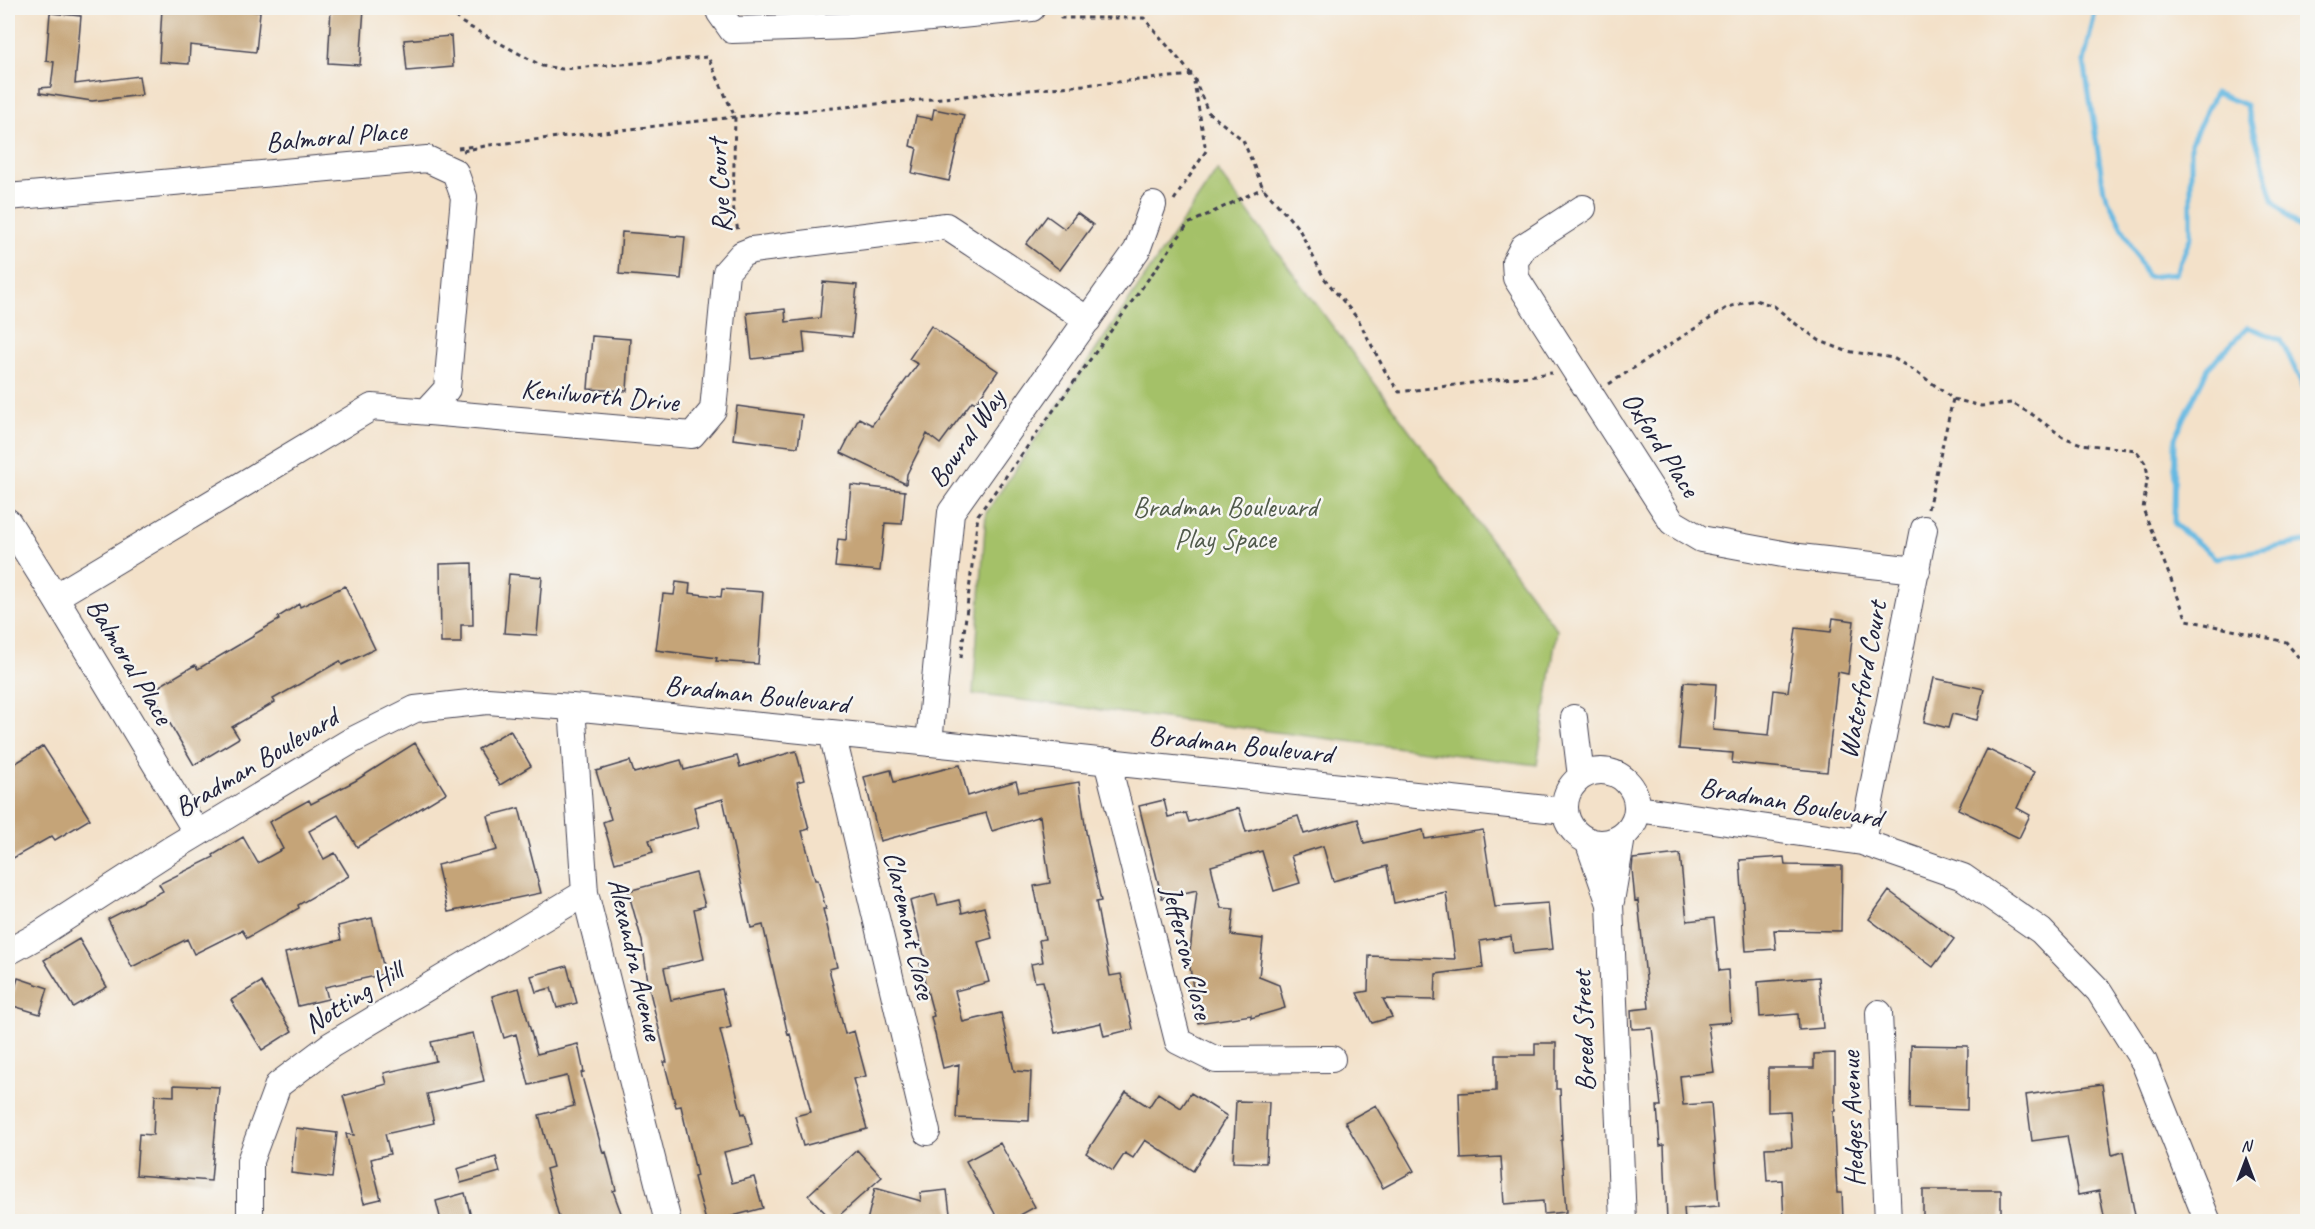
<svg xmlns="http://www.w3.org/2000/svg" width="2315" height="1229" viewBox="0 0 2315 1229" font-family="Caveat,sans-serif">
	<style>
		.green { fill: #a4c168; stroke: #637252; stroke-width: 1.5 }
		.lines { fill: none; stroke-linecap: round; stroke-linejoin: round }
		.stream { stroke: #66b9e2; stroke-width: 5 }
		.building { fill: #c5a478 }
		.minor-casing { stroke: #413f50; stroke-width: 28 }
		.path { stroke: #413f50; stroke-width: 3; stroke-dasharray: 4.5 4.5; stroke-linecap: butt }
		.minor { stroke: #fff; stroke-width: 26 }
		.labels { text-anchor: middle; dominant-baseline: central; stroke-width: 5; stroke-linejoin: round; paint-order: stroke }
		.street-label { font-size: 28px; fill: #22223b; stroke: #f6f6f2 }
		.park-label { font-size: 28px; fill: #505a4b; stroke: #f6f6f2 }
	</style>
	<rect width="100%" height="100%" fill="#f6f6f2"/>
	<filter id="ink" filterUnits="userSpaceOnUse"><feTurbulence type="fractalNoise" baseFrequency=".0167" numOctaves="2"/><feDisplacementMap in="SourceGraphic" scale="12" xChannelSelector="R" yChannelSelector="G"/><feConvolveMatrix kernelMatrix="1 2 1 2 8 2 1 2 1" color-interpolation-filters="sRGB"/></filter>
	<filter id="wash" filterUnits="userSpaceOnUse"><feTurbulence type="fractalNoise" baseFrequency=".008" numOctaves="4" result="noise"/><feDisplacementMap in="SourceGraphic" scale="24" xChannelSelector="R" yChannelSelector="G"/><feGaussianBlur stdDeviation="1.35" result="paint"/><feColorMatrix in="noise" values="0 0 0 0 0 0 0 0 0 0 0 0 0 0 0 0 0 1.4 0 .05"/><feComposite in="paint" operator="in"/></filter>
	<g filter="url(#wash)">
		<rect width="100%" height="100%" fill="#f3e1c9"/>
		<path class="green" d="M1217 170 1557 630 1537 765 973 694 986 513Z"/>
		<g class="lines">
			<path class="stream" d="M2096 8 2084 61 2104 191 2147 277 2175 274 2191 236V143L2215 93 2246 105 2274 202 2308 236
				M2308 396 2281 340 2248 327 2208 368 2175 438 2174 524 2216 558 2304 542 2308 545"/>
		</g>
		<g id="blocks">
			<path class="building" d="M162 8H217L260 12 256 52 190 45 189 64 159 62Z
				M331 8H364L360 65 328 63Z
				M50 13 81 16 75 84 139 76 142 95 92 101 40 93V88L51 87 54 62 46 61Z
				M451 36 453 67 407 71 404 40Z
				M934 109 964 115 949 181 912 173 917 148 910 146 916 116 932 119Z
				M1077 213 1093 225 1060 270 1026 244 1047 216 1065 229Z
				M622 232 685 237 681 279 619 274Z
				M823 282 857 285 852 337 803 332 805 353 752 359 747 313 785 309 786 322 820 318Z
				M931 326 998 371 976 403 972 401 940 444 927 434 907 474 906 484 841 453 859 418 872 425 918 364 909 359Z
				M592 336 630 339 627 391 588 389Z
				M737 406 802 415 798 447 733 439Z
				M851 485 905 491 902 524 885 523 880 571 835 567 838 539 846 540Z
				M472 563 473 625H461V643H441L440 564Z
				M509 574 542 577 537 635 504 633Z
				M676 582 690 584 689 593 721 597 722 589 763 592 758 664 716 661 717 658 656 650 663 594 674 595Z
				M345 586 375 649 342 665 340 661 273 699 275 702 232 727 239 738 194 765 151 691 195 665 198 669 254 636 253 635 279 620 278 617 299 604 300 607Z
				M1833 618 1854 621 1848 674 1838 672 1827 772 1732 763 1733 753 1679 749 1684 682 1716 684 1713 730 1769 735 1774 690 1788 692 1796 628 1831 632Z
				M1934 678 1984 689 1977 720 1952 714 1948 728 1924 722Z
				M510 730 531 766 500 785 478 749Z
				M415 743 446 793 357 847 338 815 309 831 324 859 335 853 349 876 298 905 299 908 247 938 242 930 194 954 187 939 132 967 108 919 163 891 159 884 214 857 213 855 243 837 258 863 283 849 269 822 309 800 311 804 355 781Z
				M43 746 90 819 55 840 52 836 8 861V768Z
				M1987 749 2034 772 2017 808 2030 815 2019 838 1958 809Z
				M796 751 804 780 797 782 809 829 802 831 815 880H818L826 909H823L837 967 829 969 845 1034 854 1031 866 1076 853 1079 867 1129 803 1146 795 1116 811 1112 790 1034 788 1035 763 925 751 928 723 799 694 807 699 827 649 840 653 852 615 863 603 822 611 819 596 771 630 761 634 773 681 760 684 770 737 756 740 767Z
				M960 765 968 796 1016 781 1019 792 1079 782 1086 832 1101 901 1096 902 1110 976 1121 974 1133 1029 1104 1036 1101 1023 1055 1033 1043 981 1035 982 1031 964 1043 962 1039 940 1045 939 1034 886 1050 883 1040 816 992 831 986 813 880 841 864 777 891 770 894 782Z
				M1164 800 1168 817 1186 813 1189 822 1239 808 1246 832 1298 816 1304 834 1358 819 1364 843 1423 830 1425 839 1483 830 1495 907 1548 903 1553 949 1513 953 1511 936 1480 941 1483 968 1436 974 1435 1000 1383 999 1392 1017 1372 1023 1357 993 1368 991 1369 956 1455 959 1446 892 1394 903 1387 866 1333 881 1323 846 1291 856 1300 883 1274 891 1262 851 1211 866 1221 908 1234 909 1231 935 1263 939 1259 977 1279 985 1285 1008 1251 1018V1015L1198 1023 1189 960 1197 890 1162 898 1139 806Z
				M519 808 541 893 448 912 437 865 497 850 488 816Z
				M1680 854 1687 921 1714 918 1719 971 1728 970 1731 1022 1708 1024 1714 1072 1680 1076 1683 1105 1711 1103 1719 1206 1684 1208 1685 1221H1667L1664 1145 1660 1146 1657 1106H1661L1652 1028 1632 1029 1631 1010 1649 1008 1638 900 1635 901 1632 869 1633 859Z
				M1784 857 1785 865 1842 866 1841 931 1774 930 1776 949 1746 951 1740 860Z
				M696 873 705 906 694 909 704 959 664 968 671 1000 722 989 731 1027 720 1030 742 1114 745 1113 753 1145 724 1152 732 1183 754 1177 763 1208 714 1221H706L694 1177 697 1176 681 1106 676 1107 664 1062H667L649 988 642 941 628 891Z
				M1889 891 1954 939 1933 967 1869 919Z
				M935 894 938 905 959 900 962 913 984 907 992 938 978 942 989 982 955 991 963 1022 1001 1013 1014 1071 1031 1072 1029 1121 956 1118 959 1064 943 1068 931 1017 934 1016 920 964 926 963 910 901Z
				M372 918 385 974 325 987 328 999 298 1006 285 953 341 940 338 926Z
				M79 939 107 987 73 1007 44 960Z
				M567 966 577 1003 557 1008 551 988 536 992 531 976Z
				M1819 977 1823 1028 1799 1030 1798 1014 1760 1017 1758 982Z
				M18 978 48 988 40 1014 10 1005Z
				M261 982 292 1031 262 1050 231 1000Z
				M519 988 537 1054 578 1044 584 1072 581 1073 603 1153 606 1152 616 1190 613 1191 624 1221H560L546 1169 553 1167 539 1115 574 1106 567 1076 529 1085 516 1034 504 1038 492 996Z
				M473 1033 484 1081 427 1094 434 1123 385 1134 390 1154 371 1159 381 1199 364 1203 346 1134 354 1135 343 1096 387 1084 384 1073 436 1061 431 1042Z
				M1535 1043H1556V1089H1560L1562 1140H1561L1566 1212 1544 1214 1543 1201 1504 1204 1501 1157 1461 1159 1459 1093 1496 1091V1055H1535Z
				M1911 1045 1968 1046 1967 1110 1910 1108Z
				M1835 1053V1111H1833L1837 1193H1842L1843 1221H1784L1782 1180 1767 1181 1765 1148 1792 1147 1790 1111 1768 1112V1068H1814V1054Z
				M2102 1084 2112 1155 2123 1152 2136 1221H2105L2099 1191 2078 1195 2067 1136 2032 1141 2026 1095Z
				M174 1085 219 1087 211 1181 136 1175 139 1134 153 1135 155 1095 174 1096Z
				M1126 1092 1149 1107 1158 1093 1181 1108 1191 1093 1227 1116 1193 1171 1145 1140 1133 1158 1125 1153 1113 1171 1086 1153Z
				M1236 1101 1269 1102 1266 1163 1233 1162Z
				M1376 1105 1414 1171 1383 1188 1345 1122Z
				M296 1128 337 1133 332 1178 291 1173Z
				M1000 1143 1035 1207 1009 1221H999L966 1161Z
				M857 1150 882 1177 833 1221 808 1195Z
				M496 1157 500 1172 461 1183 457 1169Z
				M875 1188 921 1201 920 1193 947 1190 951 1221H867Z
				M1923 1190H2001V1221H1923Z
				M465 1193 472 1221H441L436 1201Z"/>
		</g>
	</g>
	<g filter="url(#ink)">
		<use href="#blocks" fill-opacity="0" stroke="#413f50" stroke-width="1.5"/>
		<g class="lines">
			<defs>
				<path id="minor" d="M718 8 720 13 732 30 850 26 1032 8
					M8 197 427 159 455 172 464 197 447 389 427 411
					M1583 208 1523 247 1515 262 1516 278 1672 522 1701 539 1799 557 1917 570
					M8 522 55 597 197 833
					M55 597 372 407 692 435 713 410 726 272 742 254 752 250 946 226 1088 320
					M572 707 585 893 668 1222
					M1574 718 1581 777
					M832 733 927 1132
					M929 743 951 512 1137 250 1153 205
					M1107 761 1178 1041 1216 1060 1332 1059
					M1565 807a36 36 0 1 1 72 0a36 36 0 1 1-72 0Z
					M1638 809 1862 842 1963 877 2041 931 2099 991 2144 1062 2208 1222
					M1588 841 1610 904 1623 1222
					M1862 842 1924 529
					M1611 901 1622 837
					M8 952 37 936 170 850 351 741 415 709 487 701 572 707 951 745 1565 811
					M1879 1013 1888 1222
					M250 1222V1161L278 1085 331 1045 585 893"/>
			</defs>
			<use href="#minor" class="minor-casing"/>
			<path class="path" d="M452 8 459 21 542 66 562 69 708 57 735 117 733 206 738 231
				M1060 8 1061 18H1144L1193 76
				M458 148 475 146
				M463 151 489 145 735 117 1193 75 1208 112 1243 140 1263 188 1299 229 1324 278 1358 319 1386 373 1399 392 1552 373
				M1174 200 1206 151 1194 82
				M1609 384 1728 307 1755 300 1774 306 1796 324 1820 341 1846 351 1893 358 1917 372 1953 399 1981 406 2012 403 2033 415 2063 437 2081 444 2136 450 2145 463 2148 474 2143 509 2187 620 2286 642 2308 669
				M1928 509 1953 399
				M961 658 978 515 1188 224 1263 188"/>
			<use href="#minor" class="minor"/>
		</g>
	</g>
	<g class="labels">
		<g class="street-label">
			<text transform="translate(336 136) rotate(-5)">Balmoral Place</text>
			<text transform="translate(719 186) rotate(-93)">Rye Court</text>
			<text transform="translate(600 395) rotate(5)">Kenilworth Drive</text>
			<text transform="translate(966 438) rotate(-55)">Bowral Way</text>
			<text transform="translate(1661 444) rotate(57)">Oxford Place</text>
			<text transform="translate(130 661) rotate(59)">Balmoral Place</text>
			<text transform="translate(1862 680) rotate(-79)">Waterford Court</text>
			<text transform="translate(757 694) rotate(6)">Bradman Boulevard</text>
			<text transform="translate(1241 744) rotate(6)">Bradman Boulevard</text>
			<text transform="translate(256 762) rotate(-31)">Bradman Boulevard</text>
			<text transform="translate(1791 802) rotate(10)">Bradman Boulevard</text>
			<text transform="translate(910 925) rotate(77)">Claremont Close</text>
			<text transform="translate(1188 952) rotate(76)">Jefferson Close</text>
			<text transform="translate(636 959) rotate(77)">Alexandra Avenue</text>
			<text transform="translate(353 997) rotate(-32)">Notting Hill</text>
			<text transform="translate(1583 1031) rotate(-92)">Breed Street</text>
			<text transform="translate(1852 1119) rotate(-92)">Hedges Avenue</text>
		</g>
		<g class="park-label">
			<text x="1225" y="506">Bradman Boulevard<tspan x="1225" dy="32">Play Space</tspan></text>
		</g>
	</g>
	<rect width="2315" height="1229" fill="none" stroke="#f6f6f2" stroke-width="30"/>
	<g transform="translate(2246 1160)" stroke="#f6f6f2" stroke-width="4.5" paint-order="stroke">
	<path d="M0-4.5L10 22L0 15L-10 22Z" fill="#22223b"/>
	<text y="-9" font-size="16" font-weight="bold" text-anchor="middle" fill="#22223b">N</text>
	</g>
</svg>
